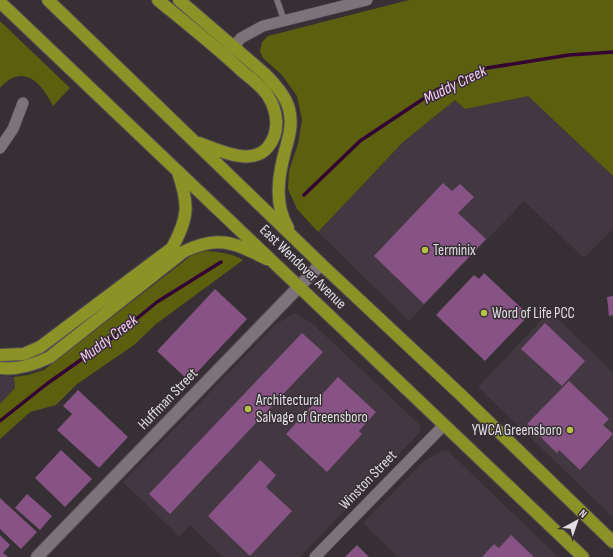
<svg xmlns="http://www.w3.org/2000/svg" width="613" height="557" viewBox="0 0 613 557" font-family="'Sofia Sans Condensed',sans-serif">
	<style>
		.built { fill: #433842 }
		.green { fill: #5c600e }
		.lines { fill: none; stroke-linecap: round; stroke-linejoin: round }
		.stream { stroke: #340334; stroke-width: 3.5 }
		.building { fill: #875284 }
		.lane-casing { stroke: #544f54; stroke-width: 7 }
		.street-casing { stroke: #544f54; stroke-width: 12 }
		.secondary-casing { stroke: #544f54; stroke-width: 14 }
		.highway-casing { stroke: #544f54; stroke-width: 14 }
		.lane { stroke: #7b747a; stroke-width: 5.5 }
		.street { stroke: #7b747a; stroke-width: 11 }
		.secondary { stroke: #7b747a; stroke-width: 12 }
		.highway { stroke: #8c9225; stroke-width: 12 }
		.poi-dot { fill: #b9c046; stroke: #363035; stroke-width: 1.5 }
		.labels { text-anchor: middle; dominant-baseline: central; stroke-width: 3; stroke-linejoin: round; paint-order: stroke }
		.poi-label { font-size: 15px; fill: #e1dde1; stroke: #363035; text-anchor: start }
		.street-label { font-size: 15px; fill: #e1dde1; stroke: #363035 }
		.water-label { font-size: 16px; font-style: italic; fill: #facaf6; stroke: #363035 }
	</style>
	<rect width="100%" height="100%" fill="#363035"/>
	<path class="built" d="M528 96 613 176V229L584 258 524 201 409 321 318 232 403 142 455 100 465 109Z
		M550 311 613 373V517L478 387Z
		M295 313 313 324 420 425V432L300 557H223L190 525 179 536 123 482 276 324Z
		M0 376 14 377 15 388 0 404Z
		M443 450 448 451 558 557H398L363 523 423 462Z"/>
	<path class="green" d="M409 0H613V176L528 96 465 109 455 100 403 142 318 232 297 209 288 189 289 171 298 144 302 120 297 96 282 75 263 58 260 51 262 42 268 36Z
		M0 21 70 88 53 106C42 83 23 62 0 88Z
		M205 251C219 252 231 253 243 260L156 324 134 345 77 384 56 405 30 412 0 439V404L15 388 14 377 28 375 44 370 192 255Z"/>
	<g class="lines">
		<path class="stream" d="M304 195 360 141 438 89 487 68 569 55 613 52
			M0 421 48 383 119 333 157 302 221 262"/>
	</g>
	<path class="building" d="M443 183 452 191 460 184 474 197 458 213 486 239 424 304 374 256Z
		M484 273 529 315 485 361 436 315 474 275 479 279Z
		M215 289 247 319 189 381 157 351Z
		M613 296V315L609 316 607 297Z
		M545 323 585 361 562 386 521 349Z
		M302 333 323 352 170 514 149 494Z
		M338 377 376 412 359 431 362 434 327 472 286 434Z
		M569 381 609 419 603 425 613 434 580 470 559 450 557 453 527 424Z
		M78 390 128 437 99 468 57 430 72 414 63 406Z
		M61 450 92 479 65 507 35 478Z
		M260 460 276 475 266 487 292 511 250 556 208 516Z
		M27 494 52 516 40 530 15 508Z
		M0 498 37 532 21 549 0 529Z
		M0 535 10 545 3 553 8 557H0Z
		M511 535 534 557H482L494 544 499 548Z
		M357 545 369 557H345Z"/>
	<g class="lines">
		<defs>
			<path id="lane" d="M277 0 284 20"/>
			<path id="street" d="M227 54 241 38 263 26 367 0
				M0 148 13 129 23 103
				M315 557 444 425"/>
			<path id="secondary" d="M37 557 321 264"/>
			<path id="highway" d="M48 0 321 264 461 395 613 542
				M158 0C186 23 215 46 242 71 250 78 262 86 268 96 278 112 280 132 268 147 252 167 218 150 199 143
				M179 0 265 74C275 84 286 96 289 109 293 124 289 137 285 151 278 177 274 204 288 228
				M0 2 583 557
				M0 355 24 354 40 347 172 248C189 217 189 205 178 172
				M0 368C18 370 34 365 50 357L183 252C218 234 234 243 267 259"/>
		</defs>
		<use href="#lane" class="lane-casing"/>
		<use href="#street" class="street-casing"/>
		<use href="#secondary" class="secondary-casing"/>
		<use href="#highway" class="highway-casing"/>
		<use href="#lane" class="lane"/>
		<use href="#street" class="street"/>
		<use href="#secondary" class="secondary"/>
		<use href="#highway" class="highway"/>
	</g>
	<g class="poi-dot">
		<circle cx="425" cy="250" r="4"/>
		<circle cx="484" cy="313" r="4"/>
		<circle cx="248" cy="409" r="4"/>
		<circle cx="570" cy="430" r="4"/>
	</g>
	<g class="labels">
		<g class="poi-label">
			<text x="433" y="250">Terminix</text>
			<text x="492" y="313">Word of Life PCC</text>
			<text x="256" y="400">Architectural<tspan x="256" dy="17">Salvage of Greensboro</tspan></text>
			<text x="562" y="430" text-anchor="end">YWCA Greensboro</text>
		</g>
		<g class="street-label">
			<text transform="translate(303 267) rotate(44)">East Wendover Avenue</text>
			<text transform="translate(168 399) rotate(-46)">Huffman Street</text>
			<text transform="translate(368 480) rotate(-46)">Winston Street</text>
		</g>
		<g class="water-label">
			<text transform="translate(455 85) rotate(-26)">Muddy Creek</text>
			<text transform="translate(109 339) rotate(-37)">Muddy Creek</text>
		</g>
	</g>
	<g transform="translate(577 521) rotate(40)" stroke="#363035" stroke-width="3" paint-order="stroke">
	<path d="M0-3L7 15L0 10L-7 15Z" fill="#e1dde1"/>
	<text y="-6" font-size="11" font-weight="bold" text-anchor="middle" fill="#e1dde1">N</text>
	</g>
</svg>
